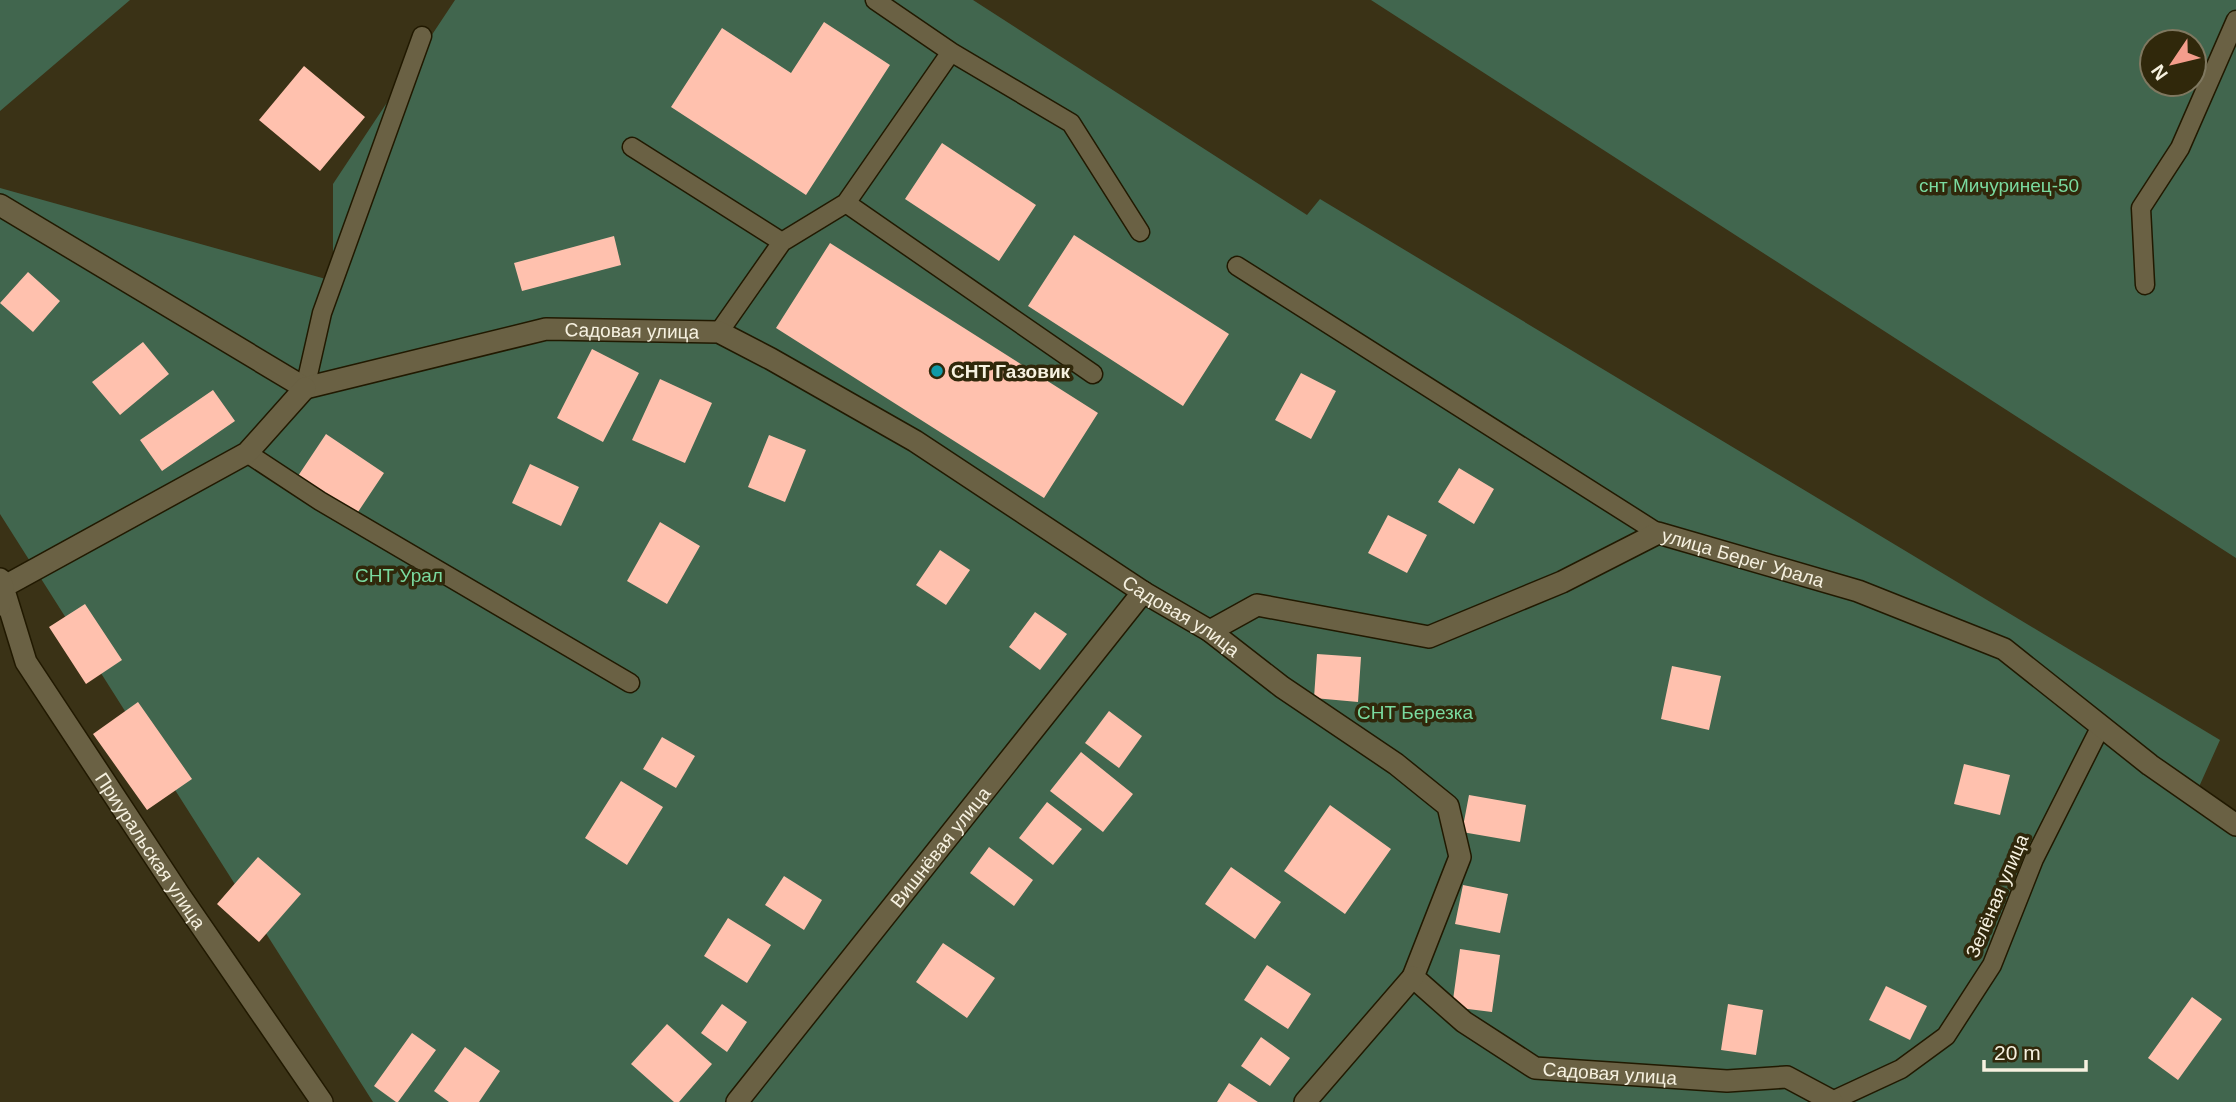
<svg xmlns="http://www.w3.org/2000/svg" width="2236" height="1102" viewBox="0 0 2236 1102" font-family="Arial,sans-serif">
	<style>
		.green { fill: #41664e; fill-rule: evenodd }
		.building { fill: #ffc1ae }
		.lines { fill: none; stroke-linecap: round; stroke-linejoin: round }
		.service-casing { stroke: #211900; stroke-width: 21 }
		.minor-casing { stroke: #211900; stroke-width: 24 }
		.tertiary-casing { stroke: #211900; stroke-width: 24 }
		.service { stroke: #6a6144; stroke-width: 18 }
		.minor { stroke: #6a6144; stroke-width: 21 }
		.tertiary { stroke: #6a6144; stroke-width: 21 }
		.culture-dot { fill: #0f9aa8; stroke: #30280b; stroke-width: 2.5 }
		.labels { text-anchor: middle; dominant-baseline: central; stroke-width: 7; stroke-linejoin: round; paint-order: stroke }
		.park-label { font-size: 19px; fill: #7ada9f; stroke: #30280b }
		.street-label { font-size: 19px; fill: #f6f1e0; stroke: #30280b }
		.poi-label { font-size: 19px; font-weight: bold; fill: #f6f1e0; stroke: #30280b; text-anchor: start }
	</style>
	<rect width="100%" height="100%" fill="#3a3216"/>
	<path class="green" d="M0 0H130L0 111Z
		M455 0H973L1307 215 1320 199 2220 740 2198 789 2236 814V1102H373L0 514V188L333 281V184Z
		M1371 0H2236V558ZM2152 42H2194V84H2152Z"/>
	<path class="building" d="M824 22 890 65 806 195 671 107 722 28 791 73Z
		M304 66 365 117 320 171 259 120Z
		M942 143 1036 205 999 261 905 199Z
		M1074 235 1229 334 1183 406 1028 306Z
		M614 236 621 265 522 291 514 263Z
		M830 243 1098 413 1044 498 776 328Z
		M28 272 60 301 33 332 0 303Z
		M143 342 169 374 120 415 92 382Z
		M592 349 639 373 603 442 557 418Z
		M1301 373 1336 391 1311 439 1275 420Z
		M660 379 712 403 685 463 632 440Z
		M213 390 235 421 162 471 140 440Z
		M326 434 384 473 356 515 298 476Z
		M769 435 806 450 785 502 748 487Z
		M530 464 579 487 561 526 512 503Z
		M1459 468 1494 489 1474 524 1438 502Z
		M1388 515 1427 535 1407 573 1368 553Z
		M660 522 700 546 667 604 627 581Z
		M940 550 970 570 946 605 916 585Z
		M85 604 122 660 86 684 49 627Z
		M1035 612 1067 634 1040 670 1009 647Z
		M1317 654 1361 657 1358 702 1314 698Z
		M1672 666 1721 676 1709 730 1661 719Z
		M138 702 192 779 147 810 93 734Z
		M1109 711 1142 736 1119 768 1085 743Z
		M662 737 695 756 676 788 643 769Z
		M1081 752 1133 794 1103 832 1050 791Z
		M1964 764 2010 775 2000 815 1954 804Z
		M621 781 663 807 627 865 585 838Z
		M1469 795 1526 805 1520 842 1462 832Z
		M1047 802 1082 829 1053 865 1019 838Z
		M1330 805 1391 849 1345 914 1284 871Z
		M989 847 1033 880 1014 906 970 873Z
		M258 857 301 894 259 942 217 904Z
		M1231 867 1281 902 1255 939 1205 904Z
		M784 876 822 900 804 930 765 905Z
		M1463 885 1508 894 1500 933 1455 924Z
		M728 918 771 945 747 983 704 956Z
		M943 943 995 978 967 1018 916 982Z
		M1460 949 1500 955 1492 1012 1452 1007Z
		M1267 965 1311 994 1288 1029 1244 1000Z
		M1886 986 1927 1006 1910 1040 1869 1020Z
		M2192 997 2222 1019 2178 1080 2148 1058Z
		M722 1004 747 1022 727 1052 701 1033Z
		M1728 1004 1763 1010 1756 1055 1721 1050Z
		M667 1024 712 1064 679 1102H674L631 1064Z
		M412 1033 436 1050 398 1102H396L374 1086Z
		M1261 1037 1290 1058 1270 1086 1241 1066Z
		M465 1047 500 1071 479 1102H449L434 1091Z
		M1229 1083 1258 1102H1217Z"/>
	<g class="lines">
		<defs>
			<path id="service" d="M875 0 951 52 1071 123 1140 232
				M632 147 782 242 719 332
				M846 203 1093 374
				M782 242 846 203 951 52
				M1237 266 1658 533
				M2145 285 2141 208 2180 148 2236 20
				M305 388 322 313 422 36
				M247 453 320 501 630 683
				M1832 1101 1901 1069 1946 1036 1992 965 2034 859 2101 726"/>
			<g id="minor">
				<path d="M0 205 305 388"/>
				<path id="s1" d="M305 388 546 329 719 332 771 359 915 441 1143 592 1210 631 1282 687 1396 764 1448 806 1460 857 1413 977 1464 1022 1535 1068 1727 1081 1787 1077 1832 1101 1831 1102"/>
				<path id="s2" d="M305 388 247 453 3 587 26 662 179 894 322 1102"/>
				<path id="s3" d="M1210 631 1257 605 1429 637 1562 582 1658 533 1858 591 2004 649 2150 765 2236 825"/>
				<path id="s4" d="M737 1102 1143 592"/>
				<path d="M1305 1102 1413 977"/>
			</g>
			<path id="tertiary" d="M0 579 3 587 0 605"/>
		</defs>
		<use href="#service" class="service-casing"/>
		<use href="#minor" class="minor-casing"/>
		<use href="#tertiary" class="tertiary-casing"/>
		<use href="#service" class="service"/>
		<use href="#minor" class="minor"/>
		<use href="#tertiary" class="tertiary"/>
	</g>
	<circle class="culture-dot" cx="937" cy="371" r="7"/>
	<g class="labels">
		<g class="park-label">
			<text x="1999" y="185">снт Мичуринец-50</text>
			<text x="399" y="575">СНТ Урал</text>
			<text x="1415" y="712">СНТ Березка</text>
		</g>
		<g class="street-label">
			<text stroke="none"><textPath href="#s1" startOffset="334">Садовая улица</textPath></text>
			<text stroke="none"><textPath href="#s3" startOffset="569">улица Берег Урала</textPath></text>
			<text stroke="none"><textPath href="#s1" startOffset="964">Садовая улица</textPath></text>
			<text stroke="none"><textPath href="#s4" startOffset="326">Вишнёвая улица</textPath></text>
			<text stroke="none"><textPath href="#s2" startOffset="670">Приуральская улица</textPath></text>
			<text transform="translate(1997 896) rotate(-67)">Зелёная улица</text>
			<text stroke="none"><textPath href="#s1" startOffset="1701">Садовая улица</textPath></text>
		</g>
		<g class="poi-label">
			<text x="951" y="371">СНТ Газовик</text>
		</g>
	</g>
	<g transform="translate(2173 63) rotate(235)"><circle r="33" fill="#30280b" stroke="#7f7860" stroke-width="2"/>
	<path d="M0-5L12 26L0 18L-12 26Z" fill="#f49d8c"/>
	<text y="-10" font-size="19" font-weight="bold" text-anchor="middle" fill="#f6f1e0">N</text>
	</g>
	<path d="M1984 1060v10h102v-10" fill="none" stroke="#f6f1e0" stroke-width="3.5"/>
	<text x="1994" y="1060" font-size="21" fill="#f6f1e0" stroke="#30280b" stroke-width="5" paint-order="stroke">20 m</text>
</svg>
